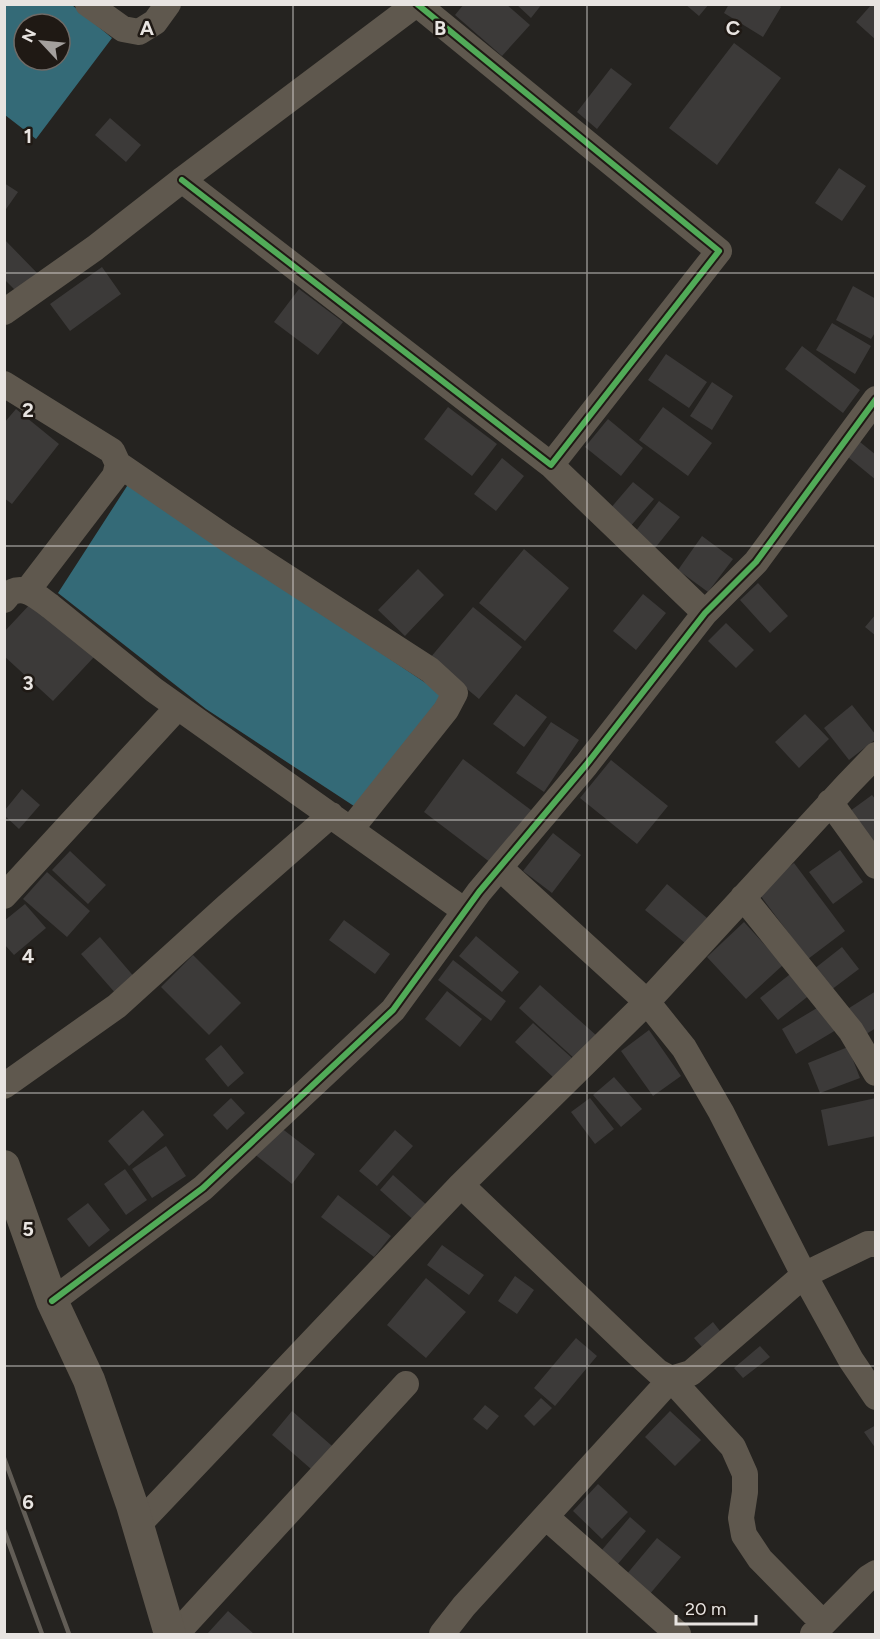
<svg xmlns="http://www.w3.org/2000/svg" width="880" height="1639" viewBox="0 0 880 1639" font-family="Figtree,sans-serif">
	<style>
		.water { fill: #346a77; fill-rule: evenodd }
		.building { fill: #3c3a39 }
		.lines { fill: none; stroke-linecap: round; stroke-linejoin: round }
		.minor { stroke: #5f584e; stroke-width: 26 }
		.tertiary { stroke: #5f584e; stroke-width: 32 }
		.rail { stroke: #625d56; stroke-width: 4.5 }
		.cycleway-casing { stroke: #1f1914; stroke-width: 10 }
		.cycleway { stroke: #51ab58; stroke-width: 6 }
		.grid { fill: none; stroke: #e8e4e1; stroke-width: 1.5; stroke-opacity: 0.55 }
		.grid-label { font-size: 20px; text-anchor: middle; font-weight: bold; fill: #e8e4e1; stroke: #1f1914; stroke-width: 5; stroke-linejoin: round; paint-order: stroke }
	</style>
	<rect width="100%" height="100%" fill="#252320"/>
	<path class="water" d="M4 5H72L112 38 36 139 5 115ZM24 24H60V60H24Z
		M129 483 442 694 360 810 206 709 58 593Z"/>
	<path class="building" d="M464 4H506L530 25 502 56 455 15Z
		M516 4H542L531 18Z
		M685 4H709L699 16Z
		M729 4H778L781 7 763 37 724 13Z
		M872 4H876V40L856 22Z
		M734 43 781 78 717 165 669 128Z
		M611 68 632 84 597 129 577 112Z
		M110 118 141 145 126 162 95 135Z
		M839 168 866 186 842 221 815 203Z
		M4 183 18 192 4 212Z
		M4 239 40 276 20 295 4 279Z
		M102 267 121 294 70 331 50 304Z
		M853 286 876 299V331L871 339 836 320Z
		M299 289 343 322 318 355 274 322Z
		M832 323 871 346 855 374 816 350Z
		M802 346 860 390 843 413 785 369Z
		M666 354 707 382 689 408 648 380Z
		M712 382 733 396 712 430 690 416Z
		M448 407 497 444 472 476 424 439Z
		M663 407 712 443 688 476 639 440Z
		M16 409 59 444 12 504 4 498V423Z
		M608 419 643 448 621 476 585 447Z
		M860 442 876 455V480L848 457Z
		M502 458 524 476 496 511 474 494Z
		M633 482 654 499 629 528 609 510Z
		M659 501 680 517 655 548 635 532Z
		M702 536 733 559 708 592 678 570Z
		M524 549 569 588 525 641 479 603Z
		M418 569 444 595 405 636 378 610Z
		M758 583 788 616 770 633 740 600Z
		M643 594 666 613 636 650 613 631Z
		M33 601 94 657 53 701 4 656V632Z
		M473 607 522 647 479 699 430 658Z
		M876 614V636L865 627Z
		M726 623 754 650 736 668 708 641Z
		M516 694 547 717 524 747 493 724Z
		M852 705 876 735V739L849 760 824 728Z
		M805 714 829 739 799 768 775 742Z
		M551 722 579 740 544 792 516 773Z
		M463 759 535 813 495 866 424 812Z
		M611 760 668 806 637 844 580 798Z
		M22 789 40 805 19 829 5 816V810Z
		M872 795 876 800V856L846 814Z
		M553 833 581 855 552 893 523 871Z
		M840 850 863 882 833 904 809 872Z
		M70 851 106 885 88 904 52 870Z
		M794 863 845 931 808 959 757 891Z
		M47 872 90 911 67 937 23 899Z
		M667 884 707 918 685 943 645 910Z
		M25 904 46 928 14 955 4 944V921Z
		M344 920 390 954 375 974 329 940Z
		M744 922 783 965 746 999 707 957Z
		M476 936 519 972 502 992 459 956Z
		M100 937 136 979 117 995 81 954Z
		M842 947 859 969 831 990 814 969Z
		M193 955 241 1003 209 1035 161 987Z
		M453 960 506 1001 491 1021 438 980Z
		M794 971 811 994 778 1020 760 998Z
		M540 985 597 1036 576 1060 519 1008Z
		M447 991 482 1019 460 1047 425 1019Z
		M876 991V1028L863 1036 846 1010Z
		M827 1002 841 1027 796 1054 782 1029Z
		M533 1023 572 1058 554 1078 515 1042Z
		M649 1030 681 1076 653 1096 621 1051Z
		M221 1045 244 1073 228 1087 205 1059Z
		M848 1047 860 1078 820 1093 808 1063Z
		M614 1077 642 1109 621 1127 593 1095Z
		M231 1098 245 1113 227 1130 213 1115Z
		M590 1098 614 1129 595 1144 571 1112Z
		M876 1098V1136L828 1146 821 1110Z
		M143 1110 164 1135 129 1166 108 1141Z
		M276 1124 315 1154 292 1184 253 1153Z
		M395 1130 413 1146 377 1186 359 1171Z
		M166 1146 186 1176 152 1198 132 1169Z
		M125 1169 147 1200 126 1215 104 1184Z
		M393 1175 430 1208 417 1223 380 1190Z
		M338 1195 391 1236 374 1257 321 1217Z
		M88 1203 110 1230 89 1247 67 1219Z
		M442 1245 484 1275 469 1295 427 1265Z
		M515 1276 534 1290 517 1314 498 1301Z
		M426 1278 466 1312 426 1358 387 1325Z
		M713 1322 727 1340 709 1355 694 1338Z
		M576 1338 597 1356 555 1406 534 1388Z
		M760 1346 770 1357 743 1378 734 1368Z
		M541 1398 552 1408 534 1426 524 1416Z
		M485 1405 499 1416 487 1430 473 1419Z
		M292 1411 339 1452 319 1476 272 1435Z
		M670 1411 701 1440 675 1466 645 1437Z
		M876 1425V1449L864 1432Z
		M598 1484 628 1512 602 1539 573 1511Z
		M630 1517 646 1531 617 1565 601 1551Z
		M657 1538 681 1557 649 1595 626 1575Z
		M228 1611 254 1634H207Z"/>
	<g class="lines">
		<path class="minor" d="M88 4 123 29 139 32 155 22 168 4
			M182 180 551 465 719 251 417 4
			M4 312 95 248 182 180 416 4
			M4 384 112 451 118 464 115 476 27 591
			M118 464 226 538 430 670 455 693 446 710 351 829
			M551 465 705 613
			M4 600C7 597 9 593 12 592 26 585 40 599 50 606L154 690 465 911
			M830 802 876 866
			M500 868 647 1002 684 1048 721 1112 804 1275 851 1360 876 1397
			M4 896 178 707
			M743 897 851 1031 876 1073
			M4 1086 117 1006 226 907 331 815
			M461 1185 634 1350 658 1372 671 1379 691 1373 804 1275 868 1244H876
			M52 1301 203 1188 393 1010 479 892 586 765 705 613 756 562 876 399
			M546 1517 678 1634
			M138 1525 461 1185 647 1002 847 785 876 755
			M176 1634 406 1384
			M442 1634 464 1606 671 1379 733 1447 745 1474V1492L741 1518 744 1535 760 1559 823 1623
			M813 1634 868 1578 876 1573"/>
		<path class="tertiary" d="M4 1166 52 1301 89 1380 132 1505 170 1634"/>
		<path class="rail" d="M4 1458 69 1634
			M4 1530 42 1634"/>
		<defs>
			<path id="cycleway" d="M182 180 551 465 719 251 417 4
				M52 1301 203 1188 393 1010 479 892 586 765 705 613 756 562 876 399"/>
		</defs>
		<use href="#cycleway" class="cycleway-casing"/>
		<use href="#cycleway" class="cycleway"/>
	</g>
	<path class="grid" d="M293 4V1634M587 4V1634M4 273H876M4 546H876M4 820H876M4 1093H876M4 1366H876"/>
	<g class="grid-label">
		<text x="147" y="35">A</text>
		<text x="440" y="35">B</text>
		<text x="733" y="35">C</text>
		<text x="28" y="143">1</text>
		<text x="28" y="417">2</text>
		<text x="28" y="690">3</text>
		<text x="28" y="963">4</text>
		<text x="28" y="1236">5</text>
		<text x="28" y="1509">6</text>
	</g>
	<rect width="880" height="1639" fill="none" stroke="#e8e4e1" stroke-width="12"/>
	<g transform="translate(42 42) rotate(296)"><circle r="28" fill="#1f1914" stroke="#6f6a66" stroke-width="1.5"/>
	<path d="M0-4.5L10 22L0 15L-10 22Z" fill="#a4a09d"/>
	<text y="-9" font-size="16" font-weight="bold" text-anchor="middle" fill="#e8e4e1">N</text>
	</g>
	<path d="M676 1615v9h80v-9" fill="none" stroke="#e8e4e1" stroke-width="3"/>
	<text x="685" y="1615" font-size="18" fill="#e8e4e1" stroke="#1f1914" stroke-width="4.5" paint-order="stroke">20 m</text>
</svg>
